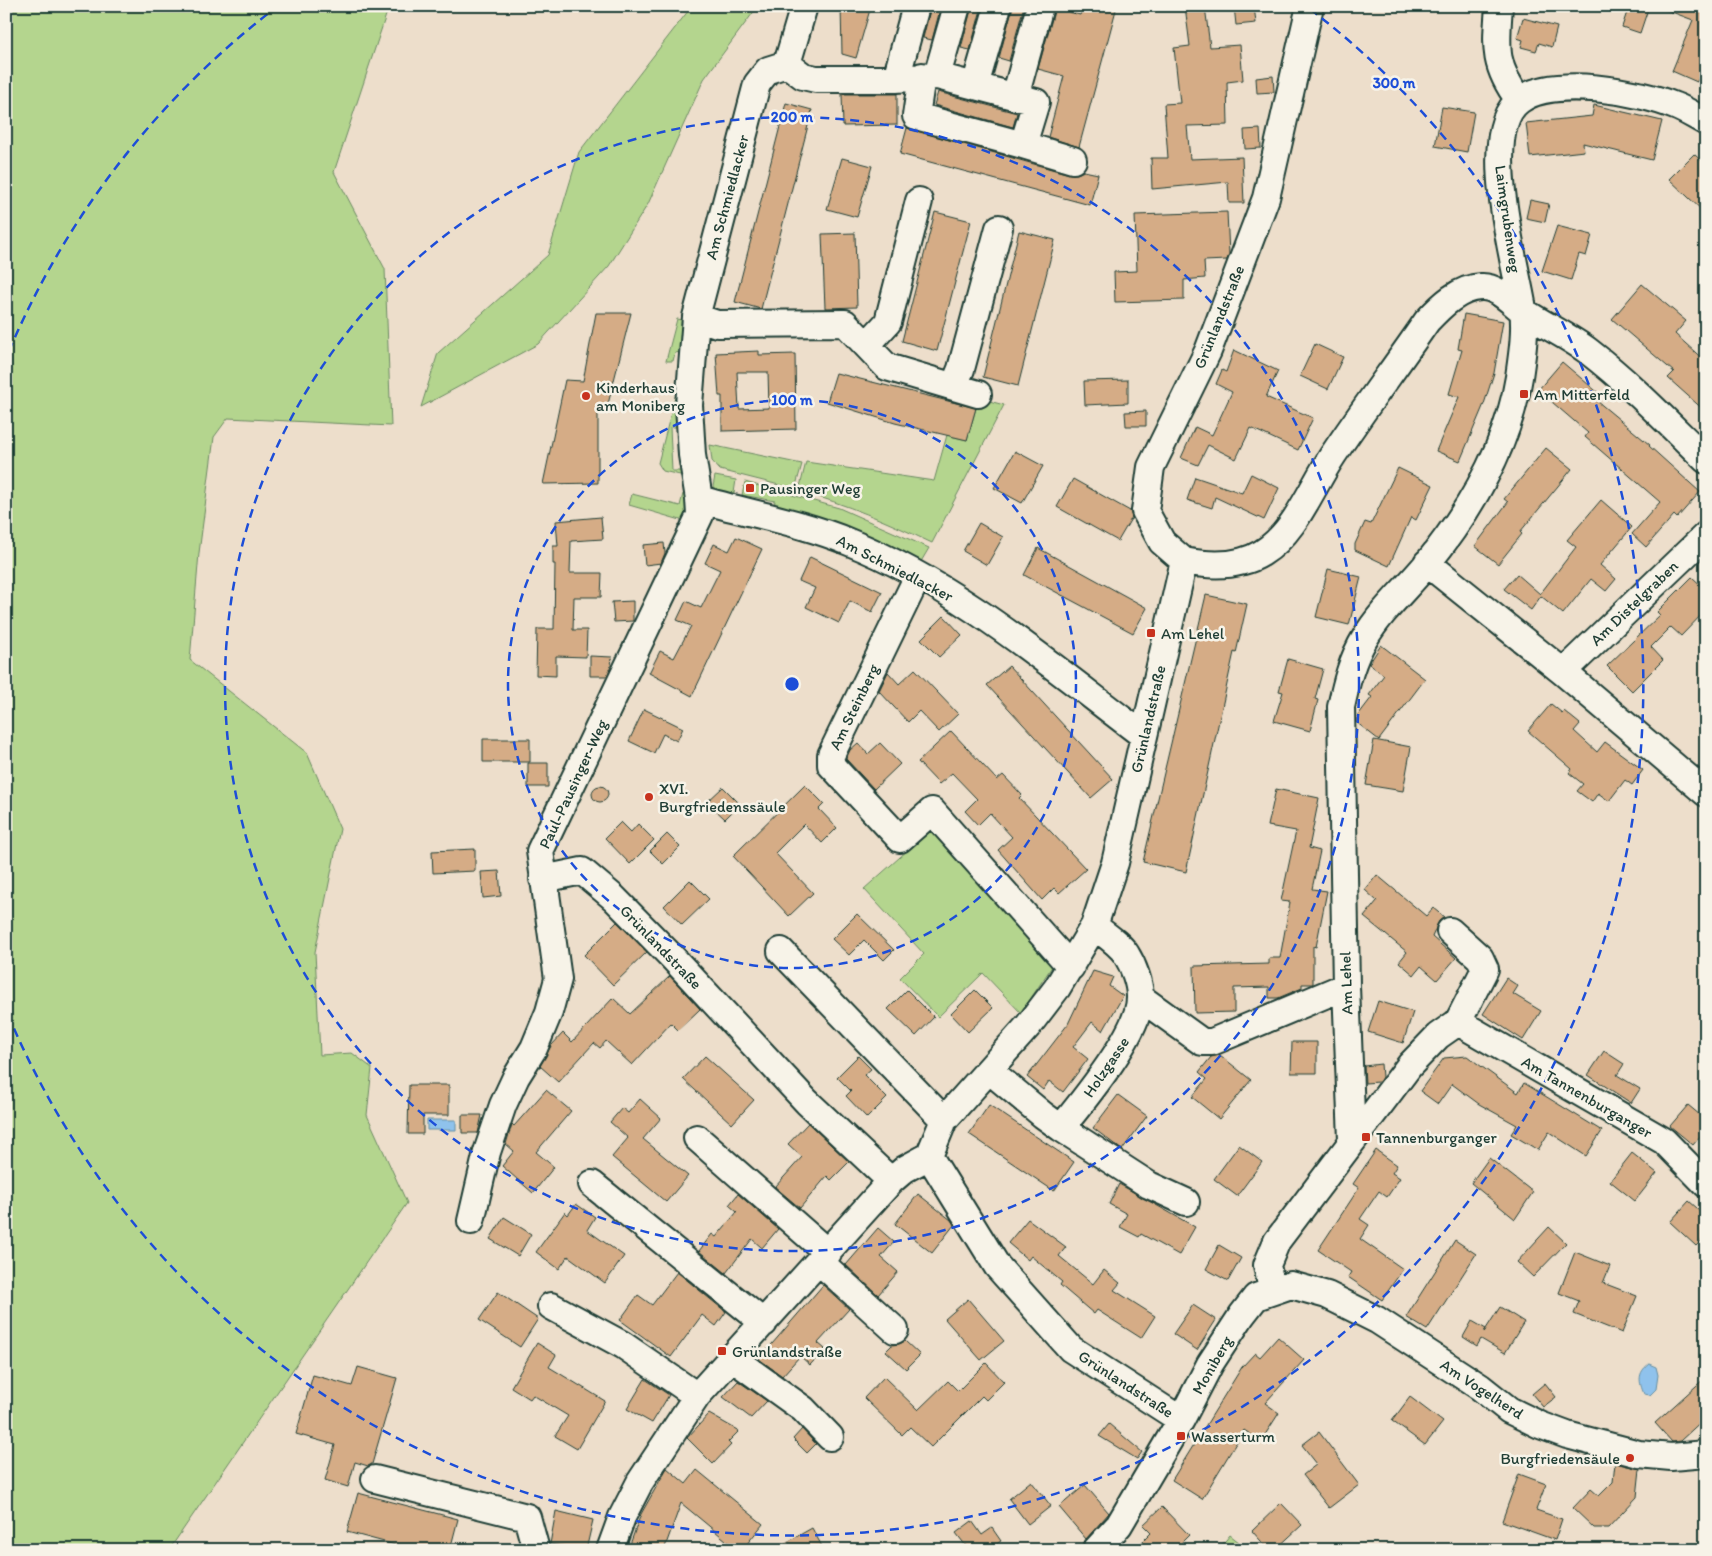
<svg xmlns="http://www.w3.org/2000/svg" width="1712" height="1556" viewBox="0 0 1712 1556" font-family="Itim,sans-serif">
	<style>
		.green { fill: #b4d58e; stroke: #6a8961 }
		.water { fill: #8fc2ec; stroke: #628da2 }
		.building { fill: #d5ac86; stroke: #1f3d34; fill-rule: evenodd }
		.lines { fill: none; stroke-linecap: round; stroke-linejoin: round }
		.minor-casing { stroke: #1f3d34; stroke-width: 30 }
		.minor { stroke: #f7f3e8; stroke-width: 26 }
		.ring { fill: none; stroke: #1d4ed8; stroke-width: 2.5; stroke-dasharray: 9 6 }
		.poi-dot { fill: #c8321e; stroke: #f7f3e8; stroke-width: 2 }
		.labels { text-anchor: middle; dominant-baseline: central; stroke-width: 5; stroke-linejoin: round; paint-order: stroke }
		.street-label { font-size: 16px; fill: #1f3d34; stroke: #f7f3e8 }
		.poi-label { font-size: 16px; fill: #1f3d34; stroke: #f7f3e8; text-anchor: start }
		.centre { fill: #1d4ed8; stroke: #f7f3e8; stroke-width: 2.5 }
		.ring-label { font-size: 15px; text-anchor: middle; font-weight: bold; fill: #1d4ed8; stroke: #f7f3e8; stroke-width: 5; stroke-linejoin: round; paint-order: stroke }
	</style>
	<rect width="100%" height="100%" fill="#eddecb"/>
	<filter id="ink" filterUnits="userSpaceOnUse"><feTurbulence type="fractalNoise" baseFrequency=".02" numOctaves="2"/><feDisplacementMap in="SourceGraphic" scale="10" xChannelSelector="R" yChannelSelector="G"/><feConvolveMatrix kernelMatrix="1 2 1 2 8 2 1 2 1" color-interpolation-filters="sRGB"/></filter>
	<g filter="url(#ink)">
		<path class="green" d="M13 6H389L334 172 385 269 391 426 228 418 214 437 199 553 190 660 307 753 340 829 315 952 320 1055 352 1053 372 1068 367 1115 407 1203 169 1550H6V71Z
			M692 6H758L704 79 648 204 609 266 538 344 421 407 438 353 548 255 579 152Z
			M677 319 683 320 681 352 675 353 673 361H666Z
			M679 382 682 427H670L672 471H684L685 474 680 475 663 471 658 463Z
			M982 399 1004 405 932 543C888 522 846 504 799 491L806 462 934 481 947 435 967 440 976 408Z
			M710 445 802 464 795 489 720 470 712 461Z
			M715 476 736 480 733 499 712 492Z
			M745 482 839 508 929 548 919 565 773 511 775 501 742 495Z
			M690 489 684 521 629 505 632 494 680 506 683 494Z
			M935 826 1055 962 1021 1013 983 973 938 1017 900 978 924 954 864 889Z
			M1230 1535 1249 1550H1218Z"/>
		<path class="water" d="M427 1120H456V1130H427Z
			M1649 1364 1656 1367 1658 1375 1656 1389 1650 1395 1644 1394C1639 1382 1637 1373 1649 1364Z"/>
		<path class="building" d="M841 6H871L856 58 842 54Z
			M931 6H941L932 40 923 38Z
			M972 6H982L970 50 961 48Z
			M1013 6H1024L1009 61 999 58Z
			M1083 6H1117L1079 147 1048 137 1064 76 1038 69 1055 8 1080 15Z
			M1185 6H1205L1210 47 1240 45 1243 80 1227 82 1228 125 1187 126 1190 159 1242 157 1244 203H1229L1228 182 1152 189 1151 158H1168L1164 104 1180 103 1174 48 1190 46Z
			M1234 6H1254L1256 23 1236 25Z
			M1629 6H1649L1640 33 1622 27Z
			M1662 6H1706V61L1697 82 1672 71 1693 20 1661 8Z
			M1523 18 1557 27 1552 47 1539 43 1536 51 1521 47 1523 40 1517 38Z
			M1273 76 1274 92 1257 93 1256 78Z
			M938 92 1017 113 1013 127 934 105Z
			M842 94H897V125L843 126Z
			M786 103 812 110 761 309 735 302Z
			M1594 105 1662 121 1652 160 1583 143 1584 151 1530 157 1526 123 1592 116Z
			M1442 107 1474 112 1467 152 1435 146Z
			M907 128 1069 174H1077L1084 171 1098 174 1090 205 900 154Z
			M1260 129 1261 148 1245 149 1244 130Z
			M1694 154 1706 165V214L1669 179Z
			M842 158 872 166 857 217 827 209Z
			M1530 200 1549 204 1545 222 1526 218Z
			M935 212 971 221 937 351 902 341Z
			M1227 212 1229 255 1227 260 1204 261 1205 278 1184 280V300L1115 302 1114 272 1137 271 1135 215Z
			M1557 226 1592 235 1586 256 1579 254 1571 280 1542 271Z
			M1019 231 1055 240 1018 386 983 377Z
			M855 233 857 307 825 308 822 234Z
			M1642 284 1686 321 1675 334 1706 362V412L1668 378 1674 372 1612 319Z
			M596 313H631L606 412 598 411V483L543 484 565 380 583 381Z
			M1464 314 1503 321 1494 373 1484 404 1460 461 1436 451 1459 397 1449 394 1462 350 1458 349Z
			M1315 344 1343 357 1328 389 1300 376Z
			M1234 350 1278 371 1266 397 1313 418 1298 450 1251 428 1236 459 1208 445 1198 465 1181 458 1195 427 1212 435 1232 392 1216 384 1222 370 1226 372Z
			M759 351V355L795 354 796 429 722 431V396H719L716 353ZM737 372H768L769 408 739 409Z
			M1562 362 1602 396 1597 401 1650 445 1649 446 1700 492 1677 518 1674 515 1646 547 1632 534 1660 502 1585 437 1588 433 1538 390Z
			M836 373 976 408 967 440 895 423 827 402Z
			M1128 380V403L1085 405 1084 381Z
			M1146 411V426H1126L1125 412Z
			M1546 448 1572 469 1520 532 1522 534 1498 564 1475 546 1508 502 1504 499Z
			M1015 451 1043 466 1022 503 994 488Z
			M1398 468 1433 485 1416 520 1411 517 1389 566 1355 550V544L1365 522 1371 524Z
			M1251 474 1279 488 1264 520 1215 497 1212 508 1187 500 1195 477 1242 493Z
			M1073 479 1130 511 1132 517 1118 541 1057 507Z
			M1601 500 1632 527 1600 565 1616 579 1606 591 1591 579 1563 614 1541 596 1531 610 1504 589 1517 574 1540 594 1576 547 1567 540Z
			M601 517 603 539 571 541 570 573H602L601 597H574L573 630H587L586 657 556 656V676L536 675 537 629H554L555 564H553V546H558L556 521Z
			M979 523 1003 537 987 565 963 551Z
			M736 537 762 549 692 696 649 673 660 651 674 658 691 626 677 620 686 601 701 608 720 570 705 563 714 544 729 551Z
			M664 543 665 553 661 563 645 565 643 545Z
			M1038 548 1147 608 1133 633 1024 575Z
			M810 557 882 592 872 612 850 601 839 623 806 607 815 588 799 581Z
			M1328 569 1361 577 1349 625 1316 617Z
			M1692 577 1706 590V610L1681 636 1671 627 1651 647 1663 660 1632 691 1607 666 1660 615 1657 612Z
			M1206 595 1247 604 1236 653 1234 652 1186 872 1143 862Z
			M633 601V621L614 622 612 602Z
			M944 616 962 635 939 657 921 639Z
			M1381 645 1425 679 1379 740 1356 722V718L1372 697 1369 695 1384 675 1369 664Z
			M590 656 612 657 611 666 607 676H590Z
			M1288 659 1323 669 1315 699 1318 700 1310 731 1274 721 1283 692 1279 691Z
			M1009 666 1113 779 1091 798 987 685Z
			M915 669 958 714 939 732 919 711 908 722 879 691 888 672 899 684Z
			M1551 704 1562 713 1564 711 1580 724 1574 731 1597 752 1605 742 1643 770 1632 785 1625 780 1609 801 1598 793 1592 802 1577 791 1583 784 1569 773 1572 769 1528 731Z
			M644 709 683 728 677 741 663 734 654 753 629 741Z
			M951 731 997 780 1003 775 1022 795 1019 798 1086 869 1059 893 1054 888 1042 900 998 850 1012 837 990 813 978 825 965 811 977 799 952 773 939 784 918 762Z
			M483 739H530V762H483Z
			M1374 740 1411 747 1403 791 1366 785Z
			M858 743 868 754 880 743 900 764 874 789 846 759 850 750Z
			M528 763H548V787H528Z
			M805 785 824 804 819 809 837 828 822 843 804 824 775 853 813 893 789 916 733 856Z
			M592 794a8 8 0 1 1 16 0a8 8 0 1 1-16 0Z
			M723 787 740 804 725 819 707 802Z
			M1276 789 1319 798 1309 848 1320 851 1312 889 1327 891 1316 947 1313 946V984H1302V988L1278 998H1269V987L1234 988V1012L1195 1013 1194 966 1269 964V958H1280L1290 902 1281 901 1296 831 1268 826Z
			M621 822 631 832 638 824 654 840 630 864 605 838Z
			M667 834 680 847 663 864 650 851Z
			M475 849V871L433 873 432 851Z
			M499 871 501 896 483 898 481 872Z
			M1377 875 1426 916 1433 908 1444 917 1439 921 1432 937 1456 958 1437 980 1421 966 1414 975 1399 962 1407 952 1364 917 1377 901 1365 890Z
			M690 880 709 899 682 925 664 906Z
			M857 914 894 950 884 960 864 940 849 955 832 939Z
			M617 922 647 952 613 985 584 955Z
			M1093 971 1113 977 1109 986 1123 996 1103 1031 1092 1022 1073 1047 1088 1059 1063 1092 1049 1081 1043 1090 1027 1077 1068 1024Z
			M670 976 700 1009 678 1030 671 1023 632 1065 606 1041 600 1048 594 1043 558 1082 540 1066 551 1046 563 1033 572 1042 613 998 630 1014Z
			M1506 978 1518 986 1513 994 1541 1011 1523 1040 1483 1014Z
			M907 990 934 1017 916 1036 888 1009Z
			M975 990 993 1008 968 1032 951 1014Z
			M1378 1001 1413 1012 1403 1043 1368 1032Z
			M1292 1042H1317V1073H1291Z
			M1604 1051 1624 1064 1617 1075 1640 1089 1631 1103 1588 1075Z
			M1220 1055 1251 1080 1219 1119 1192 1097 1207 1079 1199 1072 1211 1057Z
			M705 1056 754 1100 732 1124 683 1079Z
			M858 1056 871 1069 864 1075 887 1098 867 1118 846 1096 851 1091 837 1077Z
			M1467 1056 1518 1093 1524 1083 1602 1131 1586 1156 1549 1132 1538 1150 1511 1134 1517 1125 1479 1104 1452 1084 1438 1104 1420 1091 1444 1058Z
			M1381 1064 1382 1077 1379 1082 1365 1083 1364 1066Z
			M409 1085H449V1115H423V1134H408Z
			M546 1090 571 1111 536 1152 554 1167 533 1193 502 1166 514 1151 506 1144 512 1124 514 1126Z
			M1118 1095 1147 1116 1122 1150 1093 1128Z
			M640 1099 661 1118 643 1139 688 1176 666 1202 612 1157 628 1138 610 1122 622 1108 628 1113Z
			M989 1105 1074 1162 1054 1191 969 1134Z
			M1688 1105 1706 1120V1129L1693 1145 1670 1126Z
			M462 1115H482L478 1133H462Z
			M808 1123 849 1162 831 1180 827 1176 800 1208 775 1187 802 1157 788 1144Z
			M1239 1145 1262 1162 1237 1196 1214 1179Z
			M1376 1150 1397 1165 1392 1173 1400 1178 1387 1197 1379 1191 1360 1219 1369 1225 1360 1239 1403 1269 1382 1300 1348 1277 1351 1272 1318 1250 1359 1188 1353 1184Z
			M1632 1153 1657 1173 1635 1201 1610 1181Z
			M1489 1158 1533 1192 1515 1219 1471 1183Z
			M1119 1184 1195 1227 1179 1255 1141 1234 1139 1237 1120 1227 1127 1214 1109 1204Z
			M738 1194 778 1229 762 1248 752 1239 726 1273 699 1251 712 1234 716 1237 737 1212 729 1205Z
			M918 1194 951 1220 954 1225 932 1253 895 1224Z
			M1689 1201 1706 1216V1236L1696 1246 1670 1222Z
			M576 1204 595 1217 587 1230 624 1256 605 1283 568 1256 559 1269 536 1252 565 1212 568 1215Z
			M504 1217 531 1234 518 1256 490 1239Z
			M1028 1219 1066 1247 1059 1256 1093 1284 1104 1270 1120 1283 1114 1290 1155 1316 1141 1338 1097 1310 1094 1314 1060 1285 1062 1282 1031 1256 1028 1260 1008 1243Z
			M1549 1227 1566 1243 1533 1277 1517 1262Z
			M878 1228 894 1242 881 1257 898 1272 878 1295 846 1265Z
			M1455 1240 1476 1254 1427 1330 1406 1317Z
			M1219 1245 1241 1258 1228 1281 1206 1269Z
			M1575 1252 1610 1266 1603 1283 1637 1296 1622 1333 1574 1314 1579 1301 1559 1293Z
			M677 1272 726 1312 716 1326 702 1315 671 1357 620 1320 638 1295 652 1305Z
			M823 1285 849 1309 818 1343 825 1349 810 1365 800 1356 782 1376 759 1359Z
			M498 1292 538 1319 520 1347 479 1320Z
			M968 1299 1004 1341 981 1360 945 1319Z
			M1193 1305 1216 1320 1197 1350 1173 1334Z
			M1500 1307 1524 1322 1505 1353 1481 1339 1477 1346 1463 1337 1472 1321 1486 1329 1484 1332Z
			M1278 1337 1304 1360 1265 1403 1279 1413 1261 1441 1244 1430 1202 1499 1172 1480 1242 1367 1255 1353 1260 1357Z
			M905 1341 920 1355 906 1369 886 1351 892 1345 899 1344Z
			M537 1343 556 1355 549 1367 605 1401 577 1449 555 1436 568 1416 533 1395 530 1399 511 1387Z
			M986 1363 1004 1382 986 1400 982 1396 931 1447 910 1427 902 1435 864 1398 884 1377 918 1410 948 1381 958 1391Z
			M358 1367 397 1378 372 1464 368 1466 355 1462 348 1487 325 1480 335 1445 296 1434 313 1375 352 1386Z
			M1706 1377V1417L1680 1441 1672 1442 1655 1423Z
			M645 1379 669 1395 652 1423 627 1409Z
			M738 1381 767 1401 751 1418 723 1397Z
			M1545 1383 1556 1397 1543 1407 1532 1394Z
			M1410 1397 1443 1422 1425 1445 1392 1421Z
			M709 1414 739 1431 728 1442 731 1445 713 1464 687 1438Z
			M1109 1424 1142 1452 1137 1459 1099 1436Z
			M802 1429 816 1444 807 1453 793 1439Z
			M1319 1432 1359 1485 1329 1508 1303 1475 1317 1464 1302 1445Z
			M1615 1463 1640 1469 1637 1497 1608 1528H1594L1573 1508 1591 1489 1599 1496 1613 1482Z
			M667 1468 686 1484 697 1470 763 1524 742 1550H738L681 1503 664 1550H628L641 1514Z
			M1519 1474 1546 1484 1536 1510 1562 1519 1555 1540 1502 1521Z
			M1031 1481 1051 1506 1028 1524 1009 1499Z
			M1085 1485 1109 1513 1086 1539 1059 1507Z
			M358 1493 458 1519 450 1550H414L347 1532Z
			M1281 1503 1302 1525 1275 1550H1269L1252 1531Z
			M1162 1507 1189 1535 1174 1550H1134L1151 1533 1143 1525Z
			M556 1511 593 1520 586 1550 550 1544Z
			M972 1521 982 1535 992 1528 1001 1541 991 1548 993 1550H962L966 1546 956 1533Z
			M812 1528 824 1550H773Z"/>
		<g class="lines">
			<defs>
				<path id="minor" d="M804 6 787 64 768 70 757 84 696 317 689 405 692 455 699 499C750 514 801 522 849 542 959 586 1051 666 1144 736
					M1499 6C1496 47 1493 65 1519 100
					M787 64 803 76 816 79H896L937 76 1036 102 1023 145 916 116 922 76
					M937 76 957 6
					M896 79 916 6
					M975 86 998 6
					M1015 97 1040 6
					M1023 145 1073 160
					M696 317 717 324 845 323 887 367 978 394
					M867 345 888 322 919 201
					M954 386 961 369 999 228
					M1184 561C1209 566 1238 568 1262 553 1296 532 1311 488 1333 455 1363 410 1396 366 1427 321 1441 306 1459 288 1481 287 1497 286 1511 302 1523 311 1544 325 1568 336 1588 351 1631 384 1668 423 1706 460
					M1184 561 1162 542 1145 511 1151 467 1208 351 1266 198 1310 6
					M1427 563 1563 672 1706 793
					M918 576 831 755V765L900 839 932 811 1071 967
					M1563 672 1706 535
					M543 879 582 871 614 898 672 957 807 1102 891 1181
					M1450 931 1480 958 1485 969 1458 1022
					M781 951 944 1120
					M1141 998 1202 1042H1212L1346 986
					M989 1070 1043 1115 1061 1128C1083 1101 1141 1031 1140 997 1140 983 1133 965 1126 954 1119 943 1104 934 1094 926
					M1061 1128 1149 1185 1186 1202
					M697 1138 828 1253
					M1352 1140 1346 986 1341 707C1346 684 1352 659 1365 638 1381 611 1406 589 1426 565 1469 512 1508 446 1519 377 1522 356 1526 331 1523 309 1516 264 1477 130 1520 100 1553 76 1639 91 1675 106 1686 110 1696 117 1706 122
					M929 1156 997 1266 1071 1349 1181 1420
					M592 1184 764 1323
					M471 1221 487 1152 503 1105 516 1077 534 1048 549 1012 558 979 540 851 700 515 699 499
					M820 1262 895 1330
					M1272 1290 1267 1265 1277 1241 1410 1065 1438 1036 1458 1022 1664 1141 1706 1184
					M551 1306 623 1345 697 1396
					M732 1358 803 1409 830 1437
					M375 1479 527 1517 536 1550
					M610 1550 622 1517 640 1482 697 1396 891 1181 905 1169 929 1156 944 1120 1028 1026 1057 988 1094 926 1115 863 1184 561
					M1096 1550 1119 1525 1181 1420 1210 1364 1242 1315 1256 1297 1291 1285 1327 1295 1377 1320 1480 1387 1509 1410 1540 1425 1567 1435 1639 1454 1671 1457 1706 1454"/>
			</defs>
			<use href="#minor" class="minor-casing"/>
			<use href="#minor" class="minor"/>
		</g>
	</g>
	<g class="ring">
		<circle cx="792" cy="684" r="284"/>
		<circle cx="792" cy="684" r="567"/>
		<path d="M9 351A851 851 0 0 1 274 9M1310 9A851 851 0 1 1 9 1017"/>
	</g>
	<g class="poi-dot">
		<rect x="1519" y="389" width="10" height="10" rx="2.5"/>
		<circle cx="586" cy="396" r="5"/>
		<rect x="745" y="483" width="10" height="10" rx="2.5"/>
		<rect x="1146" y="628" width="10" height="10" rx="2.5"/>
		<circle cx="649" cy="797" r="5"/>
		<rect x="1361" y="1132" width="10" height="10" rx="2.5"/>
		<rect x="717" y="1346" width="10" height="10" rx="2.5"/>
		<rect x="1176" y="1431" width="10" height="10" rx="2.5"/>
		<circle cx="1630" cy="1458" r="5"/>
	</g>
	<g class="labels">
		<g class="street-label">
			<text transform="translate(727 197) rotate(-75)">Am Schmiedlacker</text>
			<text transform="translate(1508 219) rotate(82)">Laimgrubenweg</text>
			<text transform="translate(1219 317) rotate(-68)">Grünlandstraße</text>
			<text transform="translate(895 568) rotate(27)">Am Schmiedlacker</text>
			<text transform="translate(1634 603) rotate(-44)">Am Distelgraben</text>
			<text transform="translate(854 707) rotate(-64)">Am Steinberg</text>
			<text transform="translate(1148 719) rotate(-77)">Grünlandstraße</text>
			<text transform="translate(573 784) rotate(-65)">Paul-Pausinger-Weg</text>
			<text transform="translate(661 947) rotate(46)">Grünlandstraße</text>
			<text transform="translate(1346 983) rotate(-92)">Am Lehel</text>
			<text transform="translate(1106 1067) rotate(-56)">Holzgasse</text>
			<text transform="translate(1587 1097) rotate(30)">Am Tannenburganger</text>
			<text transform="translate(1212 1365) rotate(-60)">Moniberg</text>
			<text transform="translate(1126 1384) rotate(33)">Grünlandstraße</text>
			<text transform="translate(1482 1389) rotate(33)">Am Vogelherd</text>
		</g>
		<g class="poi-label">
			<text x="596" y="387">Kinderhaus<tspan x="596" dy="18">am Moniberg</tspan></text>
			<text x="1534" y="394">Am Mitterfeld</text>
			<text x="760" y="488">Pausinger Weg</text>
			<text x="1161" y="633">Am Lehel</text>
			<text x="659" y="788">XVI.<tspan x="659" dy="18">Burgfriedenssäule</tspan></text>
			<text x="1376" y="1137">Tannenburganger</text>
			<text x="732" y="1351">Grünlandstraße</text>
			<text x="1191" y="1436">Wasserturm</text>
			<text x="1620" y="1458" text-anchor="end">Burgfriedensäule</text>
		</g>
	</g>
	<circle cx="792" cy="684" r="8" class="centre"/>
	<g class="ring-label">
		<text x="1394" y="88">300 m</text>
		<text x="792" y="122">200 m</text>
		<text x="792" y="405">100 m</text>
	</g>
	<rect width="1712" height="1556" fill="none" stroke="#f7f3e8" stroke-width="25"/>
	<rect x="12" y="12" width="1687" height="1531" fill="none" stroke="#1f3d34" stroke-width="2" filter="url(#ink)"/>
</svg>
